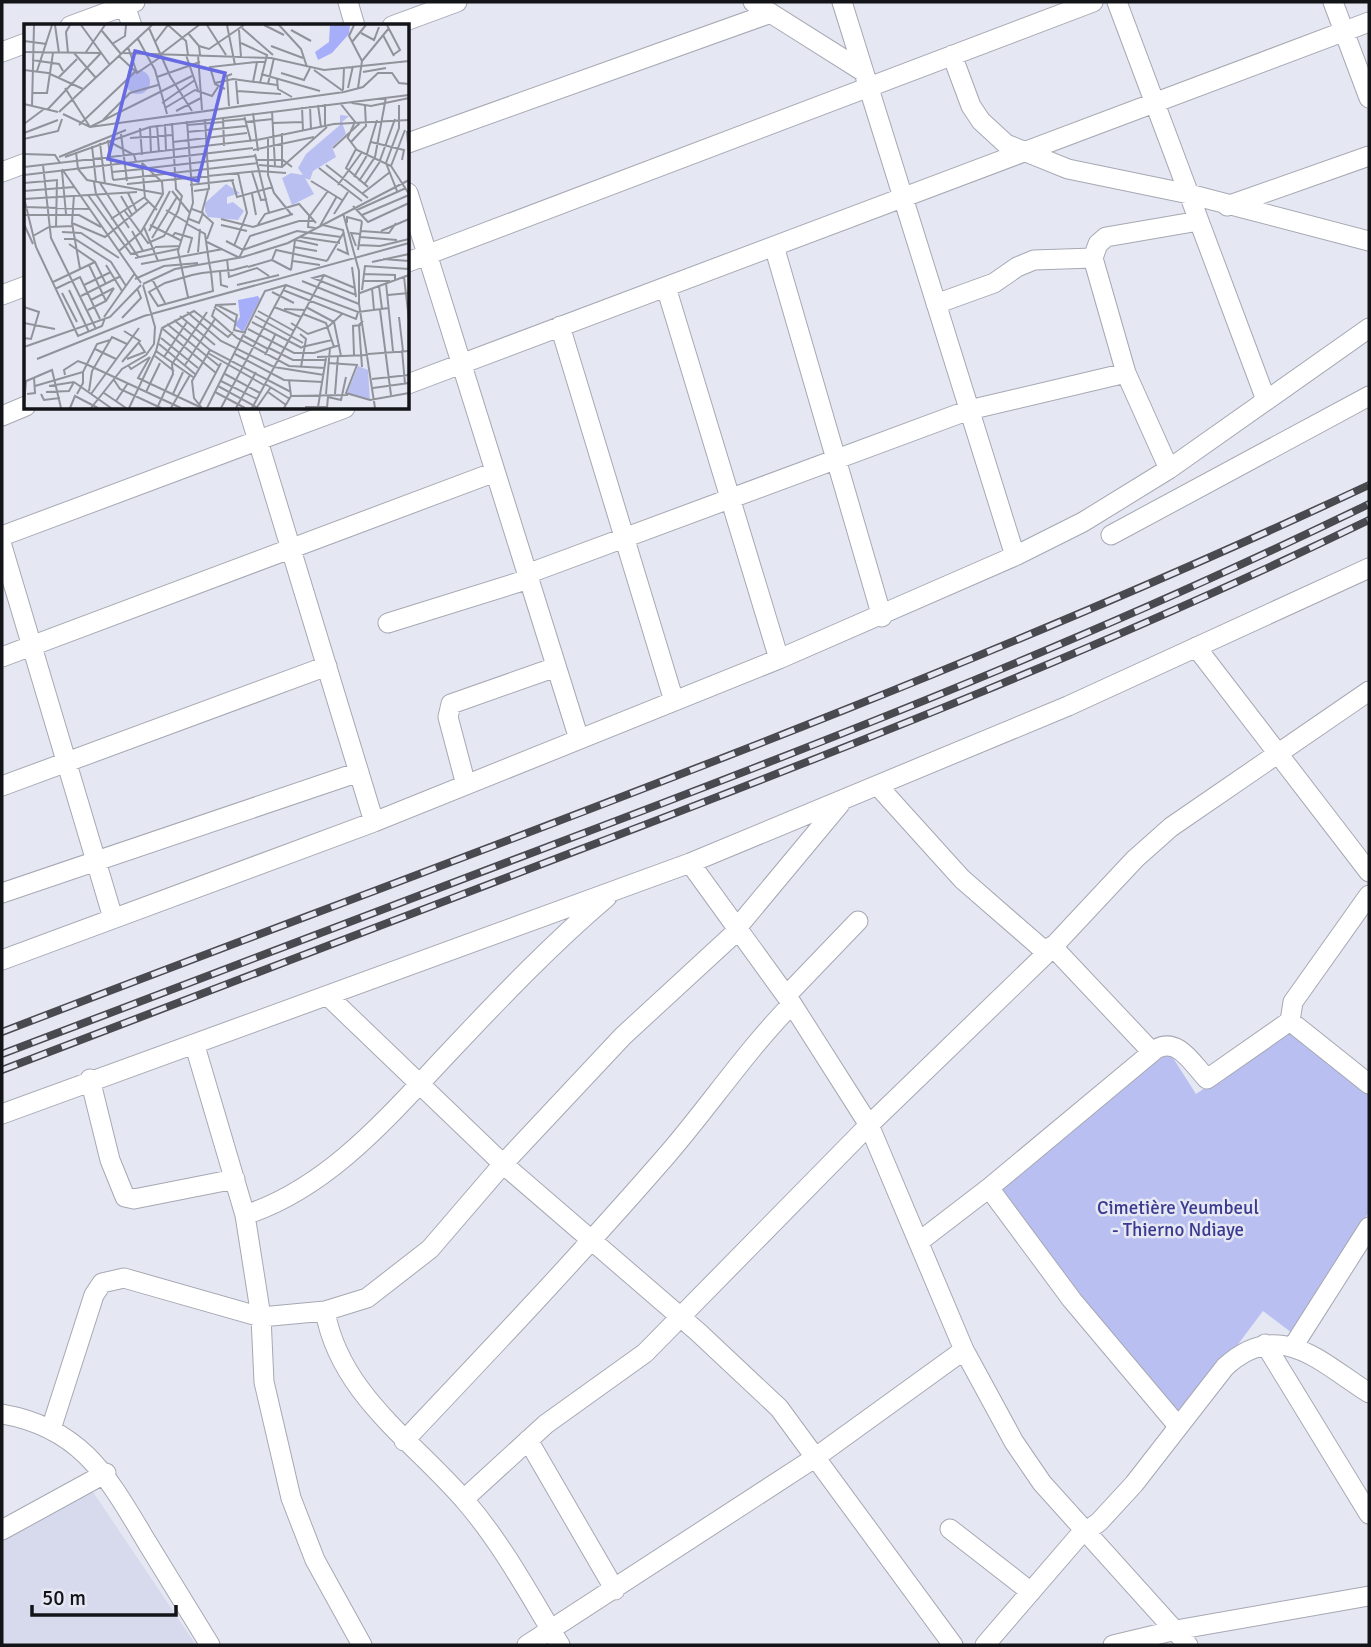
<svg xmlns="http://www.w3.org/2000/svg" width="1371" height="1647" viewBox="0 0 1371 1647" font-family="Signika,sans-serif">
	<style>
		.built { fill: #d7daed }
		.green { fill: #b9c0f1 }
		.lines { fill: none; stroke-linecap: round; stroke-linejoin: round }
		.street-casing { stroke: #a6a8b3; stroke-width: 21 }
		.street { stroke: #fff; stroke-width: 19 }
		.rail-casing { stroke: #494a50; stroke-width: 8 }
		.rail { stroke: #e5e7f3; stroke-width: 5; stroke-dasharray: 16; stroke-linecap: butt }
		.labels { text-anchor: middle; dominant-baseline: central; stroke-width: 5; stroke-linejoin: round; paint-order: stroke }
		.park-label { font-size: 19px; fill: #3b3a90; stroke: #e5e7f3 }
		.inset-road { fill: none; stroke: #91939b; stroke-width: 2 }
		.view { fill: #676ae3; fill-opacity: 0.15; stroke: #676ae3; stroke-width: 3.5 }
		.inset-edge { fill: none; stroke: #131418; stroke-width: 3.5 }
	</style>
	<rect width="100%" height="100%" fill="#e5e7f3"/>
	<path class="built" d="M91 1489 196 1645H2V1539Z"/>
	<path class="green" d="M1292 1029 1369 1095V1212L1296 1336 1263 1311 1176 1427 997 1191 1168 1050 1196 1094Z"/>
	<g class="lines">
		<defs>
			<path id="street" d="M124 2 132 26
				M348 2 355 26
				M753 2 864 72
				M842 2 1015 556
				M1117 2 1266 400
				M1333 2 1369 98
				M70 26 135 2
				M392 26 457 2
				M2 52 26 43
				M952 55 971 106 981 121 1006 144 1068 169 1189 194 1369 241
				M408 143 771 13
				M2 172 26 163
				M408 193 579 739
				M1227 206 1369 156
				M774 246 882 617
				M1093 258 1126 373 1169 469
				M408 262 1093 2
				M666 287 779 659
				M2 295 26 286
				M936 304 994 283 1017 267 1034 260 1093 258 1098 244 1106 237 1199 221
				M560 326 674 701
				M408 384 1369 22
				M248 408 374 822
				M2 416 26 406
				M1111 535 1369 396
				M2 536 345 408
				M2 546 113 918
				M527 574 969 410 1126 373
				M388 623 529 579
				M1196 647 1369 872
				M2 657 495 472
				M466 785 448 717 451 704 556 667
				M2 786 327 666
				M878 786 962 879 1047 953
				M690 863 792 1004 869 1125 964 1350 1014 1442 1042 1483 1188 1645
				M2 893 359 772
				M736 929 840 804
				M1052 946 1152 1052
				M2 960 374 822 779 659 1015 556 1083 522 1169 469 1369 328
				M328 996 503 1164 698 1332 779 1408 953 1645
				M786 996 858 921
				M1290 1021 1369 1084
				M195 1046 245 1215 261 1317 264 1382 291 1498 315 1560 362 1645
				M90 1079 110 1160 125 1197 134 1199 235 1179
				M2 1114 690 863 1068 706 1369 568
				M989 1188 1072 1300 1178 1426
				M245 1215C332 1187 394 1110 455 1046 504 994 553 943 607 897
				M920 1241 989 1188 1156 1049C1178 1037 1192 1063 1207 1079L1290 1021 1293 1002 1369 895
				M325 1311C340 1395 414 1441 466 1502 503 1545 530 1596 560 1645
				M1265 1344 1369 1514
				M1294 1345 1369 1227
				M2 1414C83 1428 109 1479 148 1544 169 1578 189 1611 210 1645
				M51 1429 94 1295 102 1283 124 1278 261 1317 325 1311 367 1298 430 1249 503 1164 623 1036 737 931
				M528 1440 615 1590
				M404 1441C493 1347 582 1253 667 1155 711 1104 745 1052 792 1004
				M464 1499 546 1424 645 1353 869 1125 1047 953 1135 859 1171 827 1369 691
				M950 1529 1031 1592
				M2 1530 106 1473
				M527 1645 816 1457 964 1350
				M985 1645 1078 1537 1099 1522 1134 1484 1225 1367C1279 1317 1320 1362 1369 1393
				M1113 1645 1176 1630 1369 1596"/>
		</defs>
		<use href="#street" class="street-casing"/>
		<use href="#street" class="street"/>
		<defs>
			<path id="rail" d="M2 1032C460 856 924 693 1369 485
				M2 1054C189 983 376 912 563 841 836 738 1107 632 1369 504
				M2 1070C193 997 385 924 576 851 844 749 1111 645 1369 520"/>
		</defs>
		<use href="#rail" class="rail-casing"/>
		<use href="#rail" class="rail"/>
	</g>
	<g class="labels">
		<g class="park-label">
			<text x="1178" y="1208">Cimetière Yeumbeul<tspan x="1178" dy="22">- Thierno Ndiaye</tspan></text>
		</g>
	</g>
	<g transform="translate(24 24)">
		<rect width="385" height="385" fill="#e5e7f3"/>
		<path d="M102 58a12 12 0 1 1 24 0a12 12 0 1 1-24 0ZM316 91 325 92 318 98 322 110 308 123 312 133 289 147 286 156 281 154 290 170 268 181 258 154 267 149 279 151 274 144 282 130 316 101ZM202 160 216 169 203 173V180L209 178 220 187 214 196 184 193 181 187V179ZM334 342 344 346 346 376 323 369Z" fill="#b9c0f1"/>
		<path d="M306 1H326L325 10 308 29 294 36 291 28 305 18ZM234 272 236 275 219 308 211 301 216 293 214 276Z" fill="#a6aefa"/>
		<path class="inset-road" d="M31 1 35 29M57 1 86 41M183 1 202 31M203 1 211 41M240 1 260 11M255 1 277 25 283 43M330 1 325 12 338 37M363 1 376 26 369 31M125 4 146 52 168 87M218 4 249 31M215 6 217 33M267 6 287 17M78 7 97 30M164 9 175 22 176 31M337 9 350 16 355 3M359 11 370 32M114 15 131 46 143 90M0 17 23 20M131 18 144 1 162 17 164 31M328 18 342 1M217 19 243 31 236 59M88 20 101 12 102 1M175 22 185 25 220 1M247 22 279 34M104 23 113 49M0 28 76 29M62 28 81 1M44 29 42 8 46 1M50 29 72 54M99 29 247 34 300 46 385 37M137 30 175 1M162 31 174 66M174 31 178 86M95 32 113 49 138 32M8 36 35 40 39 47M0 46 24 49 59 65M290 46 319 67M13 47 28 1M339 48 362 44M257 49 280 56 286 44M237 50 296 67M35 53 53 35M133 53 176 38M253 55 254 65 268 73M212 57 214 80M229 58 233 38H242M191 59 209 55 253 61M244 60 250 34M41 64 66 103 168 52M324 64 329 42M334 64 338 37 365 4M201 65 191 60 186 43 233 38M319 66 320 44M213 67 257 70M9 69H23L29 29M138 79 171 56M316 79 331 98 324 113M328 79 347 82 385 74M0 80 34 88M301 80V102M294 81 297 103M8 82 10 1M205 82 203 52 208 50M286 82 287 106M278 83 279 107M141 84 171 66 188 72 194 63M23 86 77 29M152 87 177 74M248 87 251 142M35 88 128 1M229 89 234 127M39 90 66 103 320 68 339 63 354 49H368L375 59 385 60M220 91 227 118M199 93 200 122M79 96 106 69 134 61M163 97 169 179 154 227 164 273M199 97 221 95M221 98 249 95M249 99 278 98M0 100 20 85M141 100 142 127M55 101 111 48M133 101 135 128M163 101 199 98M126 103 127 129M116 104 118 131M383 107 385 132M163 108 222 102M0 109 34 96M97 110 103 157M323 113 333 126 367 142 385 170M106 114 149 111M244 114V151L250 169 267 190M0 115 34 107 38 95M84 116 89 156M84 117 110 131 112 138M149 118 223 109M327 118 342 102 341 82M347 118 380 126 378 136M76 119 81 160M68 122 72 158M309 124 336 99M332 125 322 144 344 163M229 126 290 113M52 128 54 145 63 156 139 170M0 130 31 131 36 139M231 130 245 189M35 133 102 106M41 133 126 103 385 71M233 136H259L268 143M118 139 121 174 133 186M19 141 27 214 72 305M235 141 258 143 303 103M302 141 344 174M367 142 381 106M0 143 233 116 310 100 385 96M258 143V109M125 144 231 132M295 144 338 177M38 145 117 259M38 147 42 190M88 148 119 145M228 148 237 176 243 175M0 151 229 124M330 153 342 133 353 96M89 156 234 139M208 156 213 173 249 163M287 157 318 176M335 157 351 133 362 73M70 158 72 170 115 234M0 159 34 156M76 159 105 204M103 160 235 147 262 149M166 161 210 156M314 161 338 128M340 161 355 139 371 95M0 167 50 163M148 167 166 189M170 167 185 165 181 95M373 167 362 139 375 104V81M104 169 113 188M339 169 366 148M228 170 232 191M50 171 48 199 56 245M64 171 107 230 131 224M97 172 108 191M0 174 12 223 54 312 78 302 81 294M0 175 113 168M329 182 344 198 385 179M1 183 65 185M100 186 124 219 140 212 154 187 158 172 152 165 148 99M142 186 164 199M333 186 382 164M178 188 184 166M319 189 335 247V280L351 384M179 190 189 199 183 215M310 190 324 168M0 191H55L77 203M338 191 385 171M87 195 121 173M165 195 175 199 179 189 168 185M197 195 229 203 269 190M48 199 81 213 124 178M323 199V193L338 197M0 200 9 220M163 200 181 210 185 238 187 248 189 267 134 282 125 268 141 259 168 251 178 249 196 247 209 246 224 242M126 201 158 217M197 201 223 207M299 201 319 206 324 230 313 225M233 202 241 190 275 180 292 199M296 202 313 172M32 203 33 156M120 203 134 237M291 204 284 203 285 193 304 167M108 207 119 227M125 207 146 167M337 207 365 209 372 199M357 207 385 195M38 208 57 209 95 234M9 212 25 203 49 202M148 213 151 209 168 214 164 229M276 213 316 219M336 213 373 216M128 214 153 173M40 215H51L87 238 102 262M272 216 294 221M202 217 219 226 273 207 317 213M183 218 216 234M45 220 71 238 82 260M334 221 356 222 385 215M210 222 223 189 214 149M332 222 327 209 336 210M131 223 156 222M270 223 293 227M334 226 338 197M95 227 117 208 139 170 138 158 118 139M174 228 176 205M111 234 154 225M215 234 226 212 275 197H291M203 235 205 253 233 244 245 252M359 235 385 237M248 236 267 246M269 237 296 241M303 237 320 208M348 238 385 230M117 240 199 225M65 241 82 277M82 241 98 267M224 243 248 236 252 226 303 237M328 243 332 273M267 246 271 216M196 247 197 261 204 263M340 250 371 251V256M300 251 289 254 332 271M380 253 385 296M111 255 140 242 174 239M128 255 141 279M278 257 335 280M339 257H366M29 258 71 238M362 259 369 327M119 260 151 245 219 233 264 219 385 156M60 261 87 248M213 261 255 251M355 262 358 285M348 264 350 286M31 265 56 253 76 295M45 266 65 308M259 266 332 295 334 288M338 266 341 242 385 245M248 268 270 279M38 269 53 298M336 269 385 251M364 271 385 269M57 272 97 252M67 276 90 264M212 280 192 281 188 292 213 314 265 342 301 344M193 281 213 291 210 306 222 309M0 283 15 288 7 315 0 314M190 283 211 298M250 283 277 293M282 283 310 298 317 332M260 285 281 286M64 286 82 277 90 264M356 286 367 371M234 287 270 307M163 288 197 317 250 343 300 351M279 290 302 299 310 323M156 292 191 321M231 292 279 319M80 293 111 249M375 293 379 327M98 294 117 274 113 264M150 296 186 326 267 368M228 298 278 324M0 299 31 305M267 299 284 310 304 303 318 290M143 300 195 342M139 305 192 349M224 305 270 329H290L316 321M276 310 282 315 277 343M220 312 244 325M137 314 174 344M135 320 171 350M0 323 86 293 117 261M278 323 308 316M245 324 269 336H302M71 325 92 335M378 326 381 360M184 329 240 361M211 330 260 356 299 358M344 330 385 327M241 331 251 311M330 331 329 302 337 301M131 332 150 347M126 333 114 354 178 384M140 333 163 298M293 333 344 331M13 335 120 292 385 219M103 335 121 328 115 319M98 338 116 317 100 307M304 339 334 341M104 341 107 345 126 333M161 341 191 295M333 341 322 369 346 376 385 369M338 343 335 301 339 297M201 350 236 369M41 351 40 346 54 337 62 340 157 384M169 353 132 327 138 304 170 287 204 313 209 308M348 355 385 351M90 356 96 365 137 384M197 357 233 375M0 358 28 346 37 384M50 358 87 384M241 360 266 375M11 362 59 348 73 320 86 316M25 362 50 358M194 362 234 384M349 364 385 359M65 367 68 347 88 313 103 320M22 368 45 367 50 358M122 368 136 339M191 368 221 384M244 368 262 381M80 369 102 384M3 370 11 369 10 353M17 370 20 376 36 374M53 370 59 359V348M67 370 115 304M149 370 159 348M302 370 306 324M311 370 314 332M267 372 324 371M92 377 104 359M0 380 2 357M175 381 197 339M233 383 247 363M281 383H303M294 383 302 334M46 384 51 372 74 384M67 384 98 345 122 331 130 320 131 303 119 261M105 384 132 327M133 384 149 350 148 340 183 288M147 384 166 351M178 384 170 374 168 357 186 326M183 384 241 267 262 261M197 384 262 261 334 288 365 284M212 384 232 348M228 384 300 251 331 264M260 384 267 372 265 356M303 384 304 373 317 376 322 353"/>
		<path class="view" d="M111 27 201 49 174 157 84 135Z"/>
		<rect width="385" height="385" class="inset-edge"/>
	</g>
	<rect width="1371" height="1647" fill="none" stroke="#131418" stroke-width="7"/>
	<path d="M32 1605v10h144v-10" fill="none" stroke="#131418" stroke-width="3.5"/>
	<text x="42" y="1605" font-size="21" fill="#131418" stroke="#e5e7f3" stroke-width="5" paint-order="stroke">50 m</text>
</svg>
